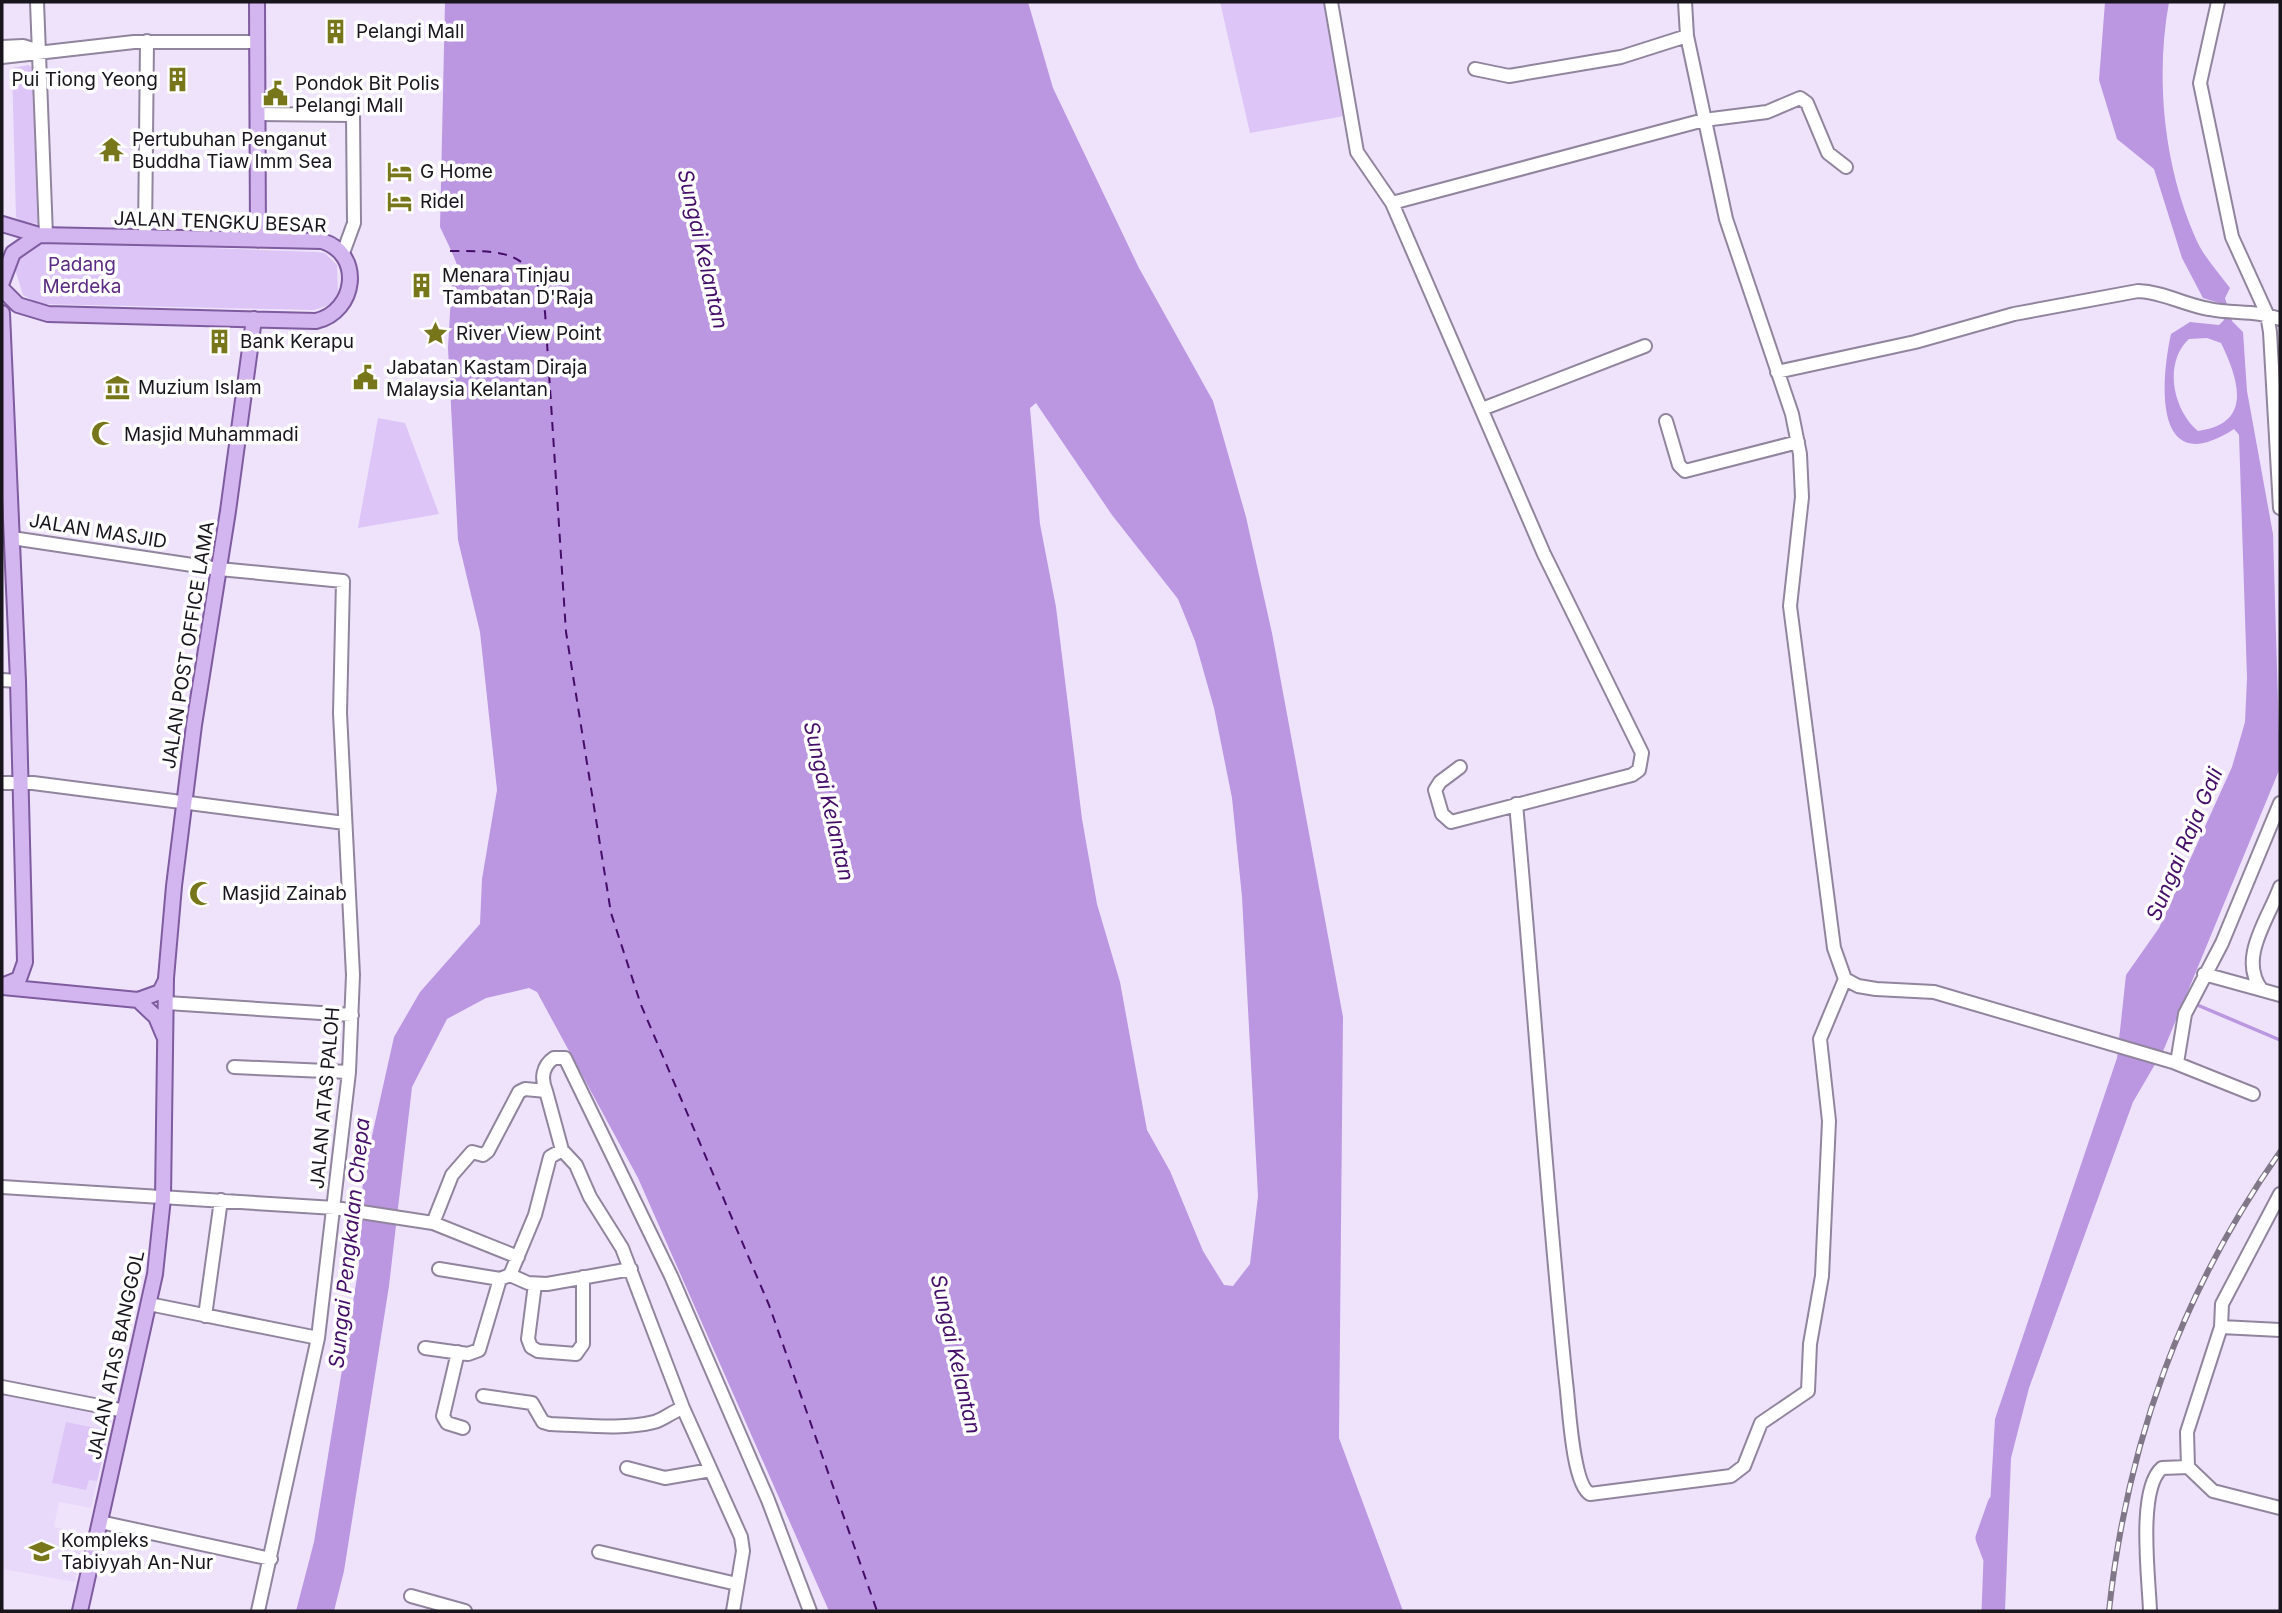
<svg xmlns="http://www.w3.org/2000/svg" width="2282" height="1613" viewBox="0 0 2282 1613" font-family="Inter,sans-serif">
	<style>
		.built { fill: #e8d9fa }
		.green { fill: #ddc5f7 }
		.water { fill: #bb96e1; fill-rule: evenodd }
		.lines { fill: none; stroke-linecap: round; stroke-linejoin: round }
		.stream { stroke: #bb96e1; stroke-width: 3.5 }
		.river { stroke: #bb96e1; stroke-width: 19 }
		.ferry { stroke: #440d68; stroke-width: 2; stroke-dasharray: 9 7; stroke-linecap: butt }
		.minor-casing { stroke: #90859d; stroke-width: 16 }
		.major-casing { stroke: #7e5c9f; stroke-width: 18 }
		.minor { stroke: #fff; stroke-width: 12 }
		.major { stroke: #d3b5ef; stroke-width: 14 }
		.rail-casing { stroke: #807888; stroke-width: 6 }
		.rail { stroke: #fff; stroke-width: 3.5; stroke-dasharray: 10; stroke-linecap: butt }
		.labels { text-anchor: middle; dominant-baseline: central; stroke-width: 7; stroke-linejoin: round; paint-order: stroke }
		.poi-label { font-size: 19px; fill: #19151d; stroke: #fff; text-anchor: start }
		.street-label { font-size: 19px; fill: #19151d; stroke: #fff }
		.park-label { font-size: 19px; fill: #5b2a82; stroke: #fff }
		.water-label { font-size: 21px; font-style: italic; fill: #440d68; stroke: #fff }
	</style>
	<rect width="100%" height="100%" fill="#efe3fc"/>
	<path class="built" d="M2 1389 113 1412 91 1508 59 1502 54 1527 84 1533 75 1582 2 1569Z"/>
	<path class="green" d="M1220 2H1324L1344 116 1250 133Z
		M29 65 34 69 39 224 23 222 16 217 12 68Z
		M52 242 316 252 325 253 337 265 338 292 332 304 314 310 39 304 23 295 15 269C19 249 33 244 52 242Z
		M378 418 405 423 439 514 358 528Z
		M66 1422 109 1431 97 1481 89 1480 86 1490 52 1483Z"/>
	<path class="water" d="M445 2H1028L1053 88 1139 268 1213 401 1246 517 1272 633 1343 1017 1339 1438 1403 1611H829L638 1178 537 992 529 988 486 998 447 1019 412 1087 389 1286 344 1571 334 1611H296L314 1542 359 1265 363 1176 394 1037 420 992 480 924 482 879 497 790 480 632 458 540 448 348 452 278 460 279C460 266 446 240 440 227ZM1036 403 1112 515 1178 599 1195 641 1214 708 1232 798 1242 897 1258 1196 1250 1264 1233 1286 1224 1285 1203 1251 1170 1171 1147 1130 1120 982 1097 904 1082 819 1056 607 1040 524 1030 408Z
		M2105 2H2169C2155 79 2164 167 2196 239 2203 256 2219 273 2230 288L2225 298 2232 321 2243 332 2247 391 2273 534 2280 768 2164 1049 2133 1102 2029 1388 2011 1458 2005 1611H1984L1995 1419 2117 1058 2126 975 2159 928 2232 767 2245 722 2247 678 2239 435 2234 429C2154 481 2160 384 2171 334L2190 322 2219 325 2224 320 2219 303 2203 298 2182 258 2154 169 2117 139 2099 80ZM2207 338 2221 343C2239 380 2253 424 2198 431 2173 410 2163 363 2189 339Z"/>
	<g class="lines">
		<path class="stream" d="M2195 1004 2280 1040"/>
		<path class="river" d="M1991 1611 1993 1559 1985 1538 1997 1504"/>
		<path class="ferry" d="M450 251C507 251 533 249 545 312L566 632 611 913 641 1005 769 1305 877 1611"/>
		<defs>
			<path id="minor" d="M37 2 46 235
				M1331 2 1357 152 1392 203 1544 554 1642 753 1639 770 1632 775 1451 822 1442 814 1435 790 1440 782 1460 767
				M1685 2 1687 36 1726 219 1792 414 1800 454 1802 497 1790 606 1834 948 1845 979 1858 986 1876 989 1934 992 2173 1062 2253 1094
				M2218 2 2200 83 2232 237 2267 314 2270 332 2280 508
				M2 47 23 46 39 51
				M2 57 134 42H257
				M1475 69 1509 76 1621 57 1687 36
				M257 114 353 115 354 223 343 253
				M1392 203 1704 120 1767 112 1800 98 1807 103 1828 153 1846 167
				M145 237 147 41
				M1777 372 1915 342 2014 314 2138 291C2163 292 2185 305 2209 309 2233 314 2256 310 2280 319
				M1482 409 1645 346
				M1666 421 1679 465 1685 471 1798 442
				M12 538 219 569 343 581 340 713 353 975 349 1072 318 1338 258 1611
				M2 680 18 681
				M2 783H33L345 823
				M1516 804C1534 997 1546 1189 1566 1382 1569 1403 1572 1484 1590 1494L1731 1476 1744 1466 1761 1423 1808 1391 1810 1344 1822 1276 1829 1121 1820 1039 1845 979
				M2280 887C2269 918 2237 959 2262 990L2280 995
				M2204 974 2262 990
				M167 1003 352 1015
				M2177 1063 2185 1014 2222 943 2280 803
				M234 1067 349 1072
				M546 1091C541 1079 542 1066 554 1058H565L671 1276 768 1500 810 1611
				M2 1187 335 1208 433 1223 518 1257
				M2280 1194 2222 1304 2221 1327 2187 1432 2188 1467 2213 1491 2280 1508
				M433 1223 452 1175 472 1152 483 1155 488 1151 519 1092 525 1089 546 1091 562 1150
				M439 1269 500 1279 510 1275 528 1283 547 1284 631 1269
				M510 1275 535 1215 550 1157 562 1150 576 1165 590 1197 622 1248 683 1408 741 1537 743 1551 733 1611
				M535 1284 528 1339 531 1347 538 1351 576 1354 583 1344V1277
				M149 1304 318 1338
				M205 1316 221 1200
				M2221 1327 2280 1330
				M425 1348 468 1354 479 1350 500 1279
				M458 1352 443 1416 447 1423 463 1428
				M2 1387 125 1411
				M483 1396 532 1403 543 1422 550 1424C584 1425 622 1430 654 1422 663 1420 671 1412 683 1408
				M627 1468 665 1478 711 1470
				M100 1522 271 1559
				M599 1552 737 1584
				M411 1596 465 1611
				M2150 1611C2149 1579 2137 1489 2162 1468L2188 1467"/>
			<path id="major" d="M257 2 258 240
				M2 224 39 235
				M2 282 13 253 39 235 322 241C364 254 356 312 316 321L48 314 18 305 2 289
				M2 313 18 681 25 962 19 979 2 986
				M3 987 138 1000 160 992 166 980
				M138 1000 156 1017 164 1036
				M80 1611 155 1274 163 1198 166 978 174 886 194 725 228 511 254 319"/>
		</defs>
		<use href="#minor" class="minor-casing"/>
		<use href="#major" class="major-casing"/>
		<use href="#minor" class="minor"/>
		<use href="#major" class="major"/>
		<defs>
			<path id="rail" d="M2109 1611C2127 1442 2182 1291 2280 1152"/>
		</defs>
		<use href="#rail" class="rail-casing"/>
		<use href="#rail" class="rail"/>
	</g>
	<defs>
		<symbol id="building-bare" viewBox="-9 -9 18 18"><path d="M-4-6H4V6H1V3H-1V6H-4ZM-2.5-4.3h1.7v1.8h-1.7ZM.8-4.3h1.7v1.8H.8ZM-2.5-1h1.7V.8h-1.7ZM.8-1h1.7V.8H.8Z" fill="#77761b" stroke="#fff" stroke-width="2.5" paint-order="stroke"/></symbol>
		<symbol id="civic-bare" viewBox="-9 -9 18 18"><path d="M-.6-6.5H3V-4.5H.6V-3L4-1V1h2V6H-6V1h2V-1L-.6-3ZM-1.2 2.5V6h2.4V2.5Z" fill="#77761b" stroke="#fff" stroke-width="2.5" paint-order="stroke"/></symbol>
		<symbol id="temple-bare" viewBox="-9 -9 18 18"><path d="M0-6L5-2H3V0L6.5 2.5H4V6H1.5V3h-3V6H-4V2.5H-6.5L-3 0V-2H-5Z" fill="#77761b" stroke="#fff" stroke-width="2.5" paint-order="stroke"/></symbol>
		<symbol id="hotel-bare" viewBox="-9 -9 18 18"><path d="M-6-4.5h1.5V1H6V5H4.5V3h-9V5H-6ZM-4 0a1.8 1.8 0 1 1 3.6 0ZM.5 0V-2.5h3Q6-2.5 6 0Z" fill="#77761b" stroke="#fff" stroke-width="2.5" paint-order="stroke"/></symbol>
		<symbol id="sight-bare" viewBox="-9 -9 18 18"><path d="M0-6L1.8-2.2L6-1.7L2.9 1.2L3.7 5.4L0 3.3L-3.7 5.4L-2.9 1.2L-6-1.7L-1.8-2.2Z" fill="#77761b" stroke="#fff" stroke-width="2.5" paint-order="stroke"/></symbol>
		<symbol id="museum-bare" viewBox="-9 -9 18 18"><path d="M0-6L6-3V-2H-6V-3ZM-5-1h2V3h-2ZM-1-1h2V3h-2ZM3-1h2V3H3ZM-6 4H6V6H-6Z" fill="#77761b" stroke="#fff" stroke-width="2.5" paint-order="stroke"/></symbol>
		<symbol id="mosque-bare" viewBox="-9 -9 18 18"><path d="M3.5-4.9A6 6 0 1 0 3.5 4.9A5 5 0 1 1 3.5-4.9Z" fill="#77761b" stroke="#fff" stroke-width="2.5" paint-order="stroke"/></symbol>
		<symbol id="school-bare" viewBox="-9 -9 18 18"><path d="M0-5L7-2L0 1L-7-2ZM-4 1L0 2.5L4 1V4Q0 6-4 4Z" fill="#77761b" stroke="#fff" stroke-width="2.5" paint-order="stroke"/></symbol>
	</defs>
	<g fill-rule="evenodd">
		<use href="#building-bare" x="318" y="14" width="35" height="35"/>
		<use href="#building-bare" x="160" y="62" width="35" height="35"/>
		<use href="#civic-bare" x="258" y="76" width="35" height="35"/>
		<use href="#temple-bare" x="94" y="132" width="35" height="35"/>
		<use href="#hotel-bare" x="382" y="154" width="35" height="35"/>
		<use href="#hotel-bare" x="382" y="184" width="35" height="35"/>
		<use href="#building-bare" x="404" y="268" width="35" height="35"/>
		<use href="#sight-bare" x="418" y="316" width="35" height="35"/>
		<use href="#building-bare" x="202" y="324" width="35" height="35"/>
		<use href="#civic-bare" x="348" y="360" width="35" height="35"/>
		<use href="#museum-bare" x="100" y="370" width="35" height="35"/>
		<use href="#mosque-bare" x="86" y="416" width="35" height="35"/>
		<use href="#mosque-bare" x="184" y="876" width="35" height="35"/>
		<use href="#school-bare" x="24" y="1534" width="35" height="35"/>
	</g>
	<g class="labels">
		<g class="poi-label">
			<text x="356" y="31">Pelangi Mall</text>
			<text x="158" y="79" text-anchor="end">Pui Tiong Yeong</text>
			<text x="295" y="83">Pondok Bit Polis<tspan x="295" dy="22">Pelangi Mall</tspan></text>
			<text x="132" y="139">Pertubuhan Penganut<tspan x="132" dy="22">Buddha Tiaw Imm Sea</tspan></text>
			<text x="420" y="171">G Home</text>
			<text x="420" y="201">Ridel</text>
			<text x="442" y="275">Menara Tinjau<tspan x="442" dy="22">Tambatan D'Raja</tspan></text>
			<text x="456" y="333">River View Point</text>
			<text x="240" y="341">Bank Kerapu</text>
			<text x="386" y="367">Jabatan Kastam Diraja<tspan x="386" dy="22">Malaysia Kelantan</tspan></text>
			<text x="138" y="387">Muzium Islam</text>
			<text x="124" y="434">Masjid Muhammadi</text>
			<text x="222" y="893">Masjid Zainab</text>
			<text x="61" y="1540">Kompleks<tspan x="61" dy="22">Tabiyyah An-Nur</tspan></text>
		</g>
		<g class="street-label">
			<text transform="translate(220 222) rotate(2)">JALAN TENGKU BESAR</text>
			<text transform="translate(98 531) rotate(9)">JALAN MASJID</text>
			<text transform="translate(188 645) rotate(-81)">JALAN POST OFFICE LAMA</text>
			<text transform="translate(325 1098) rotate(-85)">JALAN ATAS PALOH</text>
			<text transform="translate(116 1355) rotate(-78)">JALAN ATAS BANGGOL</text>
		</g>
		<g class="park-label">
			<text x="82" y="264">Padang<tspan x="82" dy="22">Merdeka</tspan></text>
		</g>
		<g class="water-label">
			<text transform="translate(703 249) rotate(77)">Sungai Kelantan</text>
			<text transform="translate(829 801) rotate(77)">Sungai Kelantan</text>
			<text transform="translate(2184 844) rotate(-67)">Sungai Raja Gali</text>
			<text transform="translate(349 1243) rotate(-84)">Sungai Pengkalan Chepa</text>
			<text transform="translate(956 1354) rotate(77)">Sungai Kelantan</text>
		</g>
	</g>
	<rect width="2282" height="1613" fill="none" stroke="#19151d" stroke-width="7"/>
</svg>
